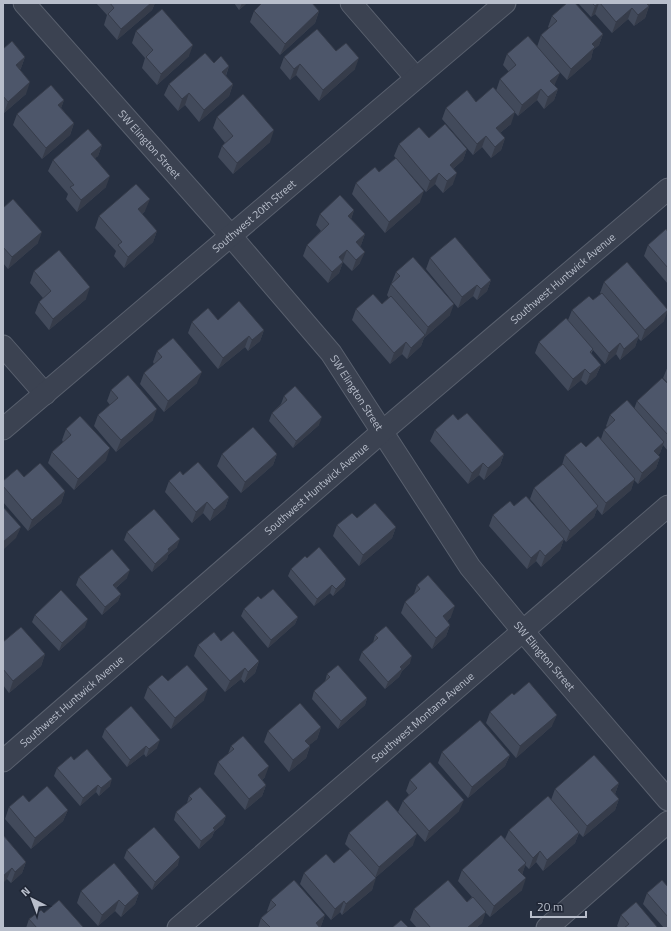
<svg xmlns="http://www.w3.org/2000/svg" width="671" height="931" viewBox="0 0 671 931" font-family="'Titillium Web',sans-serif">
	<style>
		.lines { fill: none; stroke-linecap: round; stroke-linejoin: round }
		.minor-casing { stroke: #59606e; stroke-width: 23 }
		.minor { stroke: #3b4251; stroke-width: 21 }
		.wall { fill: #424a5b }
		.shaded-wall { fill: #363c4a }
		.building { fill: #4d566a; stroke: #363c4a }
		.labels { text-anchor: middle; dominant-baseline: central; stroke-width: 3; stroke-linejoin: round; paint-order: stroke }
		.street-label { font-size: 11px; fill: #b8becb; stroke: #202736 }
	</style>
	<rect width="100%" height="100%" fill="#273041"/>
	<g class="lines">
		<defs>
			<g id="minor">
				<path id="s1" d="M24 3 230 235 331 353 470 567 522 630 668 800"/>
				<path d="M351 3 416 78"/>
				<path d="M3 346 45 394"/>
				<path id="s2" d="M3 429 505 3"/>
				<path id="s3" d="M3 761 383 431 668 189"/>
				<path id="s4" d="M178 928 668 506"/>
				<path d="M547 928 668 822"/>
			</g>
		</defs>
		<use href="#minor" class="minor-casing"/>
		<use href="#minor" class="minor"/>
	</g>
	<path class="wall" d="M96 3H155L152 10 117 40 104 25 107 15Z
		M234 3H247L239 10Z
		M578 3H650L645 18 634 26 628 19 612 33 595 14 591 17Z
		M254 11H319L315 23 280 55 250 22Z
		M552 16 603 34 599 45 593 50 591 59 567 80 537 47 541 35 549 28 548 27Z
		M136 31 189 56 157 85 142 68 145 58 132 43Z
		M3 49 25 57 21 68 20 70 26 94 4 113 3 112Z
		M336 51 355 69 319 101 296 75 290 80 280 68 284 57Z
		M507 54 555 84 554 85 558 89 554 100 544 109 537 100 518 116 496 91 500 79 509 72 503 65Z
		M214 63 229 66 226 76 233 84 229 96 199 122 185 105 178 111 164 95 169 84Z
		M64 100 61 108 74 123 70 135 42 159 13 125 17 114Z
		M476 102 511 124 500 133 505 138 501 150 491 158 482 147 473 155 442 119 446 108Z
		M217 117 270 142 233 174 218 157 222 146 225 143 213 128Z
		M429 138 467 149 463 160 453 169V184L443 193 435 184 426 192 394 156 399 144Z
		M102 145 98 156 95 158 106 187 77 212 66 199 68 194 48 171 53 160Z
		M379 172 420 202 385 233 352 194 356 183Z
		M3 208 38 243 8 269 3 263Z
		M354 210 351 219 365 234 361 245 360 246V263L352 271 343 262 339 273 328 283 303 256 307 245 321 231 316 225 320 214Z
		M145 211 142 214 157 231 153 242 124 268 114 256 116 251 95 228 99 216Z
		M668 232V284L644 256 648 245Z
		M430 258 491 280 487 291 477 300 473 296 458 308 426 269Z
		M34 271 86 299 49 330 35 313 39 302 43 298 30 283Z
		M396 272 450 315 424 338 421 346 407 359 402 354 390 364 352 320 356 309 382 304 389 298 387 295 391 284 392 282Z
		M604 282 664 321 641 341 638 338 635 347 620 360 616 354 605 364 593 350 591 354 601 365 596 376 586 385 581 380 568 391 535 353 539 342 568 320 572 310 593 300 601 294 600 293Z
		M218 320 264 330 260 341 248 351 245 347 218 369 188 333 192 322Z
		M157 351 197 383 164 412 140 384 144 373 154 364 153 362Z
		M668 366V383L663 378Z
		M668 384V451L663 445 660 453 658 455 660 457 656 468 638 484 634 480 631 490 602 515 597 509 594 517 566 542 530 499 534 488 562 465 565 455 586 447 601 439 604 430 607 427 606 426 610 415 634 409 637 401Z
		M111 390 153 420 116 452 94 426 98 415 110 405 107 401Z
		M284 396 319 425 293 448 269 421 272 413 281 404Z
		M458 420 504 454 500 465 484 480 479 475 468 484 430 441 435 430Z
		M66 429 106 460 74 490 48 463 52 452 63 442 62 440Z
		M222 454H277L273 465 241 493 217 466Z
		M183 475 229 497 225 508 210 521 203 513 192 523 165 492 169 481Z
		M24 477 65 491 61 503 28 531 3 502V481Z
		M514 506 564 539 560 550 541 567 536 561 527 569 489 526 493 515Z
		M357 518 396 527 392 538 359 566 333 536 337 525Z
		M127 532 177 547 168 555 167 559 152 572 124 540Z
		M307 558 346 579 344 586 333 596 330 593 314 606 288 576 291 569Z
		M79 577 127 578 116 588 121 594 118 601 102 615 76 585Z
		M417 585 451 617 447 621 450 625 446 636 432 649 401 613 405 602 414 594Z
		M261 599 298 617 295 624 268 648 241 616 244 609Z
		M35 615 85 627 59 651 32 622Z
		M375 635 410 663 402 671 399 677 385 689 359 660 362 652 373 643Z
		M221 641 259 661 255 673 244 683 241 679 225 692 194 656 198 645Z
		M3 642 45 654 41 666 9 693 3 685Z
		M327 674 367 698 365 705 338 729 312 699 314 691 325 682Z
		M168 681 204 700 171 729 144 698 148 687Z
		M514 695 552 726 516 758 486 723 490 712Z
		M321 727 317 739 309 745 310 746 306 758 289 772 264 742 268 731Z
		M105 729 157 748 146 757 144 754 127 767 102 737Z
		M231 746 265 777 262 780 266 785 262 796 245 810 214 774 218 762 228 754Z
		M442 752 510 755 505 766 468 798 438 763Z
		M74 760 110 786 99 796 96 792 80 806 54 776 57 768Z
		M410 780 459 811 425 842 398 812 403 801 409 795 406 791Z
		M619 783 615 794 619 799 615 810 583 837 579 833 575 843 543 871 536 862 529 869 525 865 522 875V890L490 917 485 912 482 923 476 928H417L410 920 414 909 467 902 472 897 458 881 462 870 505 839 509 830 551 800 555 789Z
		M189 796 226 816 223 824 214 832 212 837 199 849 174 820 176 812 187 803Z
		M9 807 68 810 63 821 31 849 5 819Z
		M349 833 413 845 375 878 372 890 342 915 340 912 331 920 300 884 304 873 334 863 350 849 345 844Z
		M3 835 26 862 22 873 11 883 7 879Z
		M127 850 178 865 152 890 124 858Z
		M668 887V928H664L643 904 647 893Z
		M81 891 139 893 135 904 121 917 115 911 98 926 77 903Z
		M271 900 325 915 321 926 319 928H320H258L261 918 268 912 267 911Z
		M44 913 84 928H26L29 919Z
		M621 915 658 928H619L617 926Z"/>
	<path class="shaded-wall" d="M151 3H155L152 10 117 40 121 29Z
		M242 3H247L239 10Z
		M599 3 595 14 591 17 595 6Z
		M644 3H650L648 6Z
		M649 6 645 18 634 26 638 15Z
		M632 8 628 19 612 33 616 22Z
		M319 11 315 23 280 55 285 44Z
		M603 34 599 45 593 50 591 59 567 80 571 69 592 44Z
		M193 45 189 56 157 85 161 74Z
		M25 57 21 68 12 77 16 65Z
		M359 58 355 69 319 101 323 90Z
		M300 64 296 75 290 80 294 69Z
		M229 66 225 77 222 72Z
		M560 73 555 84 546 92 550 81Z
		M30 82 26 94 4 113 8 102Z
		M233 84 229 96 199 122 204 110Z
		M541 89 537 100 518 116 522 105Z
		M558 89 554 100 544 109 548 97Z
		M189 93 185 105 178 111 182 99Z
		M64 100 60 111 58 105Z
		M515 112 511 124 492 139 496 128Z
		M74 123 70 135 42 159 46 148Z
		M274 130 270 142 233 174 237 163Z
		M486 136 482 147 473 155 477 144Z
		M505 138 501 150 491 158 495 147Z
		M102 145 98 156 87 165 91 154Z
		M467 149 463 160 445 176 450 165Z
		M439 173 435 184 426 192 430 181Z
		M457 173 453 184 443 193 447 181Z
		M110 176 106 187 77 212 81 200Z
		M424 191 420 202 385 233 389 222Z
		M150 199 145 211 134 220 138 209Z
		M354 210 350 222 348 216Z
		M157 231 153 242 124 268 128 257Z
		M42 232 38 243 8 269 12 257Z
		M365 234 361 245 352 253 356 242Z
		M347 250 343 261 339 257Z
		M365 252 360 263 352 271 356 260Z
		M343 262 339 273 328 283 332 272Z
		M491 280 487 291 477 300 481 289Z
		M477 285 473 296 458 308 462 297Z
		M90 287 86 299 49 330 53 319Z
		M454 304 450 315 424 338 428 327Z
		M668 310 664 321 641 341 645 330Z
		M264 330 260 341 248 351 252 340Z
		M425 335 421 346 407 359 411 348Z
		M249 336 245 347 218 369 223 358Z
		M639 336 635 347 620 360 624 349Z
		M406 342 402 354 390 364 394 353Z
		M620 343 616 354 605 364 609 353Z
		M601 365 596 376 586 385 590 374Z
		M585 369 581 380 568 391 573 379Z
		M202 372 197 383 164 412 168 401Z
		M157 409 153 420 116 452 121 440Z
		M322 417 319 425 293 448 296 441Z
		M664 442 660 453 650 462 654 451Z
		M110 448 106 460 74 490 78 479Z
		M277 454 273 465 241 493 245 482Z
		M504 454 500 465 484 480 488 468Z
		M660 457 656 468 638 484 642 473Z
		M483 463 479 475 468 484 472 473Z
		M635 479 631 490 602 515 606 503Z
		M65 491 61 503 28 531 32 520Z
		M229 497 225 508 210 521 214 510Z
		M207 502 203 513 192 523 196 512Z
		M598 506 594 517 566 542 570 531Z
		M21 527 16 538 3 550V542Z
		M396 527 392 538 359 566 363 555Z
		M180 539 177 547 168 555 167 559 152 572 155 564 168 549Z
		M564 539 560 550 541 567 545 556Z
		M540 550 536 561 527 569 531 558Z
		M130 570 127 578 110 593 113 585Z
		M346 579 344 586 333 596 336 589Z
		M332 585 330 593 314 606 317 599Z
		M121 594 118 601 102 615 105 607Z
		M455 606 451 617 439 628 443 616Z
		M298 617 295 624 268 648 271 640Z
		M88 619 85 627 59 651 62 643Z
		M450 625 446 636 432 649 436 638Z
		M45 654 41 666 9 693 13 681Z
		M412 656 410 663 402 671 399 677 385 689 388 682 400 667Z
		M259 661 255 673 244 683 248 672Z
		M245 668 241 679 225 692 230 681Z
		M208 689 204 700 171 729 175 718Z
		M367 698 365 705 338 729 341 721Z
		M557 715 552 726 516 758 520 746Z
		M321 727 317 739 301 752 305 741Z
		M160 740 157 748 146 757 149 749Z
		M146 746 144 754 127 767 130 760Z
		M310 746 306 758 289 772 293 760Z
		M510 755 505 766 468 798 472 787Z
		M269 766 265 777 254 787 258 775Z
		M112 779 110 786 99 796 101 788Z
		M619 783 615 794 611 790Z
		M98 785 96 792 80 806 83 798Z
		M266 785 262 796 245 810 249 799Z
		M619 799 615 810 583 837 587 826Z
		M464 800 459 811 425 842 429 831Z
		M68 810 63 821 31 849 35 838Z
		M226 816 223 824 214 832 212 837 199 849 201 841 213 828Z
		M579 832 575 843 543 871 547 860Z
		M417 834 413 845 375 878 379 867Z
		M540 851 536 862 529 869 533 858Z
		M180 857 178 865 152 890 155 882Z
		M26 862 22 873 11 883 15 872Z
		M526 863 522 875 518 870Z
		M12 868 7 879 3 883V876Z
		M376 878 372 890 342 915 346 904Z
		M526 878 522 890 490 917 494 906Z
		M139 893 135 904 121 917 125 906Z
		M119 900 115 911 98 926 102 915Z
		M344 901 340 912 331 920 335 909Z
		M486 912 482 923 476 928H467Z
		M325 915 321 926 319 928 316 923Z"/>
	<path class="building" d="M110 3H151L121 29 108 14 114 8Z
		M262 3H312L319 11 285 44 254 11Z
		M567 3H575L603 34 592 44 595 47 571 69 541 35 557 21 552 16Z
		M592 3H599L595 6Z
		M600 3H646L649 6 638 15 632 8 616 22Z
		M162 9 193 45 161 74 146 57 153 50 136 31Z
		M317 29 336 51 346 43 359 58 323 90 300 64 294 69 284 57Z
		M528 36 560 73 550 81 558 89 548 97 541 89 522 105 500 79 516 65 507 54Z
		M12 41 25 57 16 65 30 82 8 102 3 96V49Z
		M205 53 214 63 221 56 229 66 222 72 233 84 204 110 189 93 182 99 169 84Z
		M51 85 64 100 58 105 74 123 46 148 17 114Z
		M493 87 515 112 496 128 505 138 495 147 486 136 477 144 446 108 467 90 476 102Z
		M243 94 274 130 237 163 222 146 233 136 217 117Z
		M445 124 467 149 450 165 457 173 447 181 439 173 430 181 399 144 419 127 429 138Z
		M88 129 102 145 91 154 110 176 81 200 70 187 74 185 53 160Z
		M396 158 424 191 389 222 356 183 375 167 379 172Z
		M136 184 150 199 138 209 157 231 128 257 118 245 122 242 99 216Z
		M340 195 354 210 348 216 365 234 356 242 365 252 356 260 347 250 339 257 343 262 332 272 307 245 329 224 320 214Z
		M13 199 42 232 12 257 3 247V208Z
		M666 229 668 232V268L648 245Z
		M455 237 491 280 481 289 477 285 462 297 430 258Z
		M59 250 90 287 53 319 39 302 51 291 34 271Z
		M413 257 454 304 428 327 391 284 400 276 396 272Z
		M627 262 668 310 645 330 604 282Z
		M602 293 639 336 624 349 620 343 609 353 572 310 589 296 593 300Z
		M373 294 382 304 391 296 425 335 411 348 406 342 394 353 356 309Z
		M239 301 264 330 252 340 249 336 223 358 192 322 208 308 218 320Z
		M566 318 593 349 590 352 601 365 590 374 585 369 573 379 539 342Z
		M173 338 202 372 168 401 144 373 162 357 157 351Z
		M128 375 157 409 121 440 98 415 118 398 111 390Z
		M662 378 668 384V435L637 401Z
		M295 386 322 417 296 441 272 413 287 400 284 396Z
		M627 400 664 442 654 451 660 457 642 473 604 430 615 420 610 415Z
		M467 413 504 454 488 468 483 463 472 473 435 430 453 414 458 420Z
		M80 416 110 448 78 479 52 452 71 435 66 429Z
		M253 427 277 454 245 482 222 454Z
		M598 436 635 479 606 503 565 455 581 442 586 447Z
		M198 462 229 497 214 510 207 502 196 512 169 481 180 471 183 475Z
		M40 463 65 491 32 520 3 486V481L17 469 24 477Z
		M563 464 598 506 570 531 534 488Z
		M526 496 564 539 545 556 540 550 531 558 493 515 510 501 514 506Z
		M375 503 396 527 363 555 337 525 352 513 357 518Z
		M3 507 21 527 3 542Z
		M154 509 180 539 168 549 169 551 155 564 127 532Z
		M319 547 346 579 336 589 332 585 317 599 291 569 305 556 307 558Z
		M112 549 130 570 113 585 121 594 105 607 79 577Z
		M428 575 455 606 443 616 450 625 436 638 405 602 420 589 417 585Z
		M273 589 298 617 271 640 244 609 258 596 261 599Z
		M61 590 88 619 62 643 35 615Z
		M386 626 412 656 400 667 402 669 388 682 362 652 378 638 375 635Z
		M21 627 45 654 13 681 3 669V642Z
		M233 631 259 661 248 672 245 668 230 681 198 645 214 632 221 641Z
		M187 665 208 689 175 718 148 687 162 675 168 681Z
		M338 665 367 698 341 721 314 691 330 677 327 674Z
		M529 682 557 715 520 746 490 712 512 693 514 695Z
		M300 703 321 727 305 741 310 746 293 760 268 731Z
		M131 706 160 740 149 749 146 746 130 760 105 729Z
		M480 720 510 755 472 787 442 752Z
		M243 736 269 766 258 775 266 785 249 799 218 762 234 749 231 746Z
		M87 749 112 779 101 788 98 785 83 798 57 768 71 756 74 760Z
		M594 755 619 783 611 790 619 799 587 826 555 789Z
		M430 762 464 800 429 831 403 801 417 788 410 780Z
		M47 786 68 810 35 838 9 807 23 795 29 802Z
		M200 787 226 816 213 828 215 830 201 841 176 812 192 799 189 796Z
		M548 796 579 832 547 860 540 851 533 858 509 830Z
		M387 800 417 834 379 867 349 833Z
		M154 827 180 857 155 882 127 850Z
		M3 835 26 862 15 872 12 868 3 876Z
		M501 835 526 863 518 870 526 878 494 906 462 870Z
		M350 849 376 878 346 904 344 901 335 909 304 873 326 854 334 863Z
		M114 863 139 893 125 906 119 900 102 915 81 891Z
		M294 880 325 915 316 923 320 928H271L261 918 276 905 271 900Z
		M448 880 467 902 473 897 486 912 467 928H431L414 909Z
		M662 880 668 887V917L647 893Z
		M59 900 84 928H37L29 919 41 910 44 913Z
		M636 902 658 928H624L629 924 621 915Z
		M401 920 409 928H392Z"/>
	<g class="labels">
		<g class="street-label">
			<text stroke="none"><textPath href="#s1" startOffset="189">SW Elington Street</textPath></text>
			<text stroke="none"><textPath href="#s2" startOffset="329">Southwest 20th Street</textPath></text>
			<text stroke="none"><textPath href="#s3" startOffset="739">Southwest Huntwick Avenue</textPath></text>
			<text stroke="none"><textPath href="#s1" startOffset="513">SW Elington Street</textPath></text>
			<text stroke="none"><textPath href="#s3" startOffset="415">Southwest Huntwick Avenue</textPath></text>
			<text stroke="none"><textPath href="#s1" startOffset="837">SW Elington Street</textPath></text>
			<text stroke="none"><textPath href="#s3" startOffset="91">Southwest Huntwick Avenue</textPath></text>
			<text stroke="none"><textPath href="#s4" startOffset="323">Southwest Montana Avenue</textPath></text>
		</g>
	</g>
	<rect width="671" height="931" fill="none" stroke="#b8becb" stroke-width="8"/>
	<g transform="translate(32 899) rotate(318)" stroke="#202736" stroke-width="3" paint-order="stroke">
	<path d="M0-3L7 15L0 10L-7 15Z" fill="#b8becb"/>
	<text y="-6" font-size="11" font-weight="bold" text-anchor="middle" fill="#b8becb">N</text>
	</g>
	<path d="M531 911v6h55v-6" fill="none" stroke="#b8becb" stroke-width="2"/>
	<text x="537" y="911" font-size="12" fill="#b8becb" stroke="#202736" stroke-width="3" paint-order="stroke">20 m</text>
</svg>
